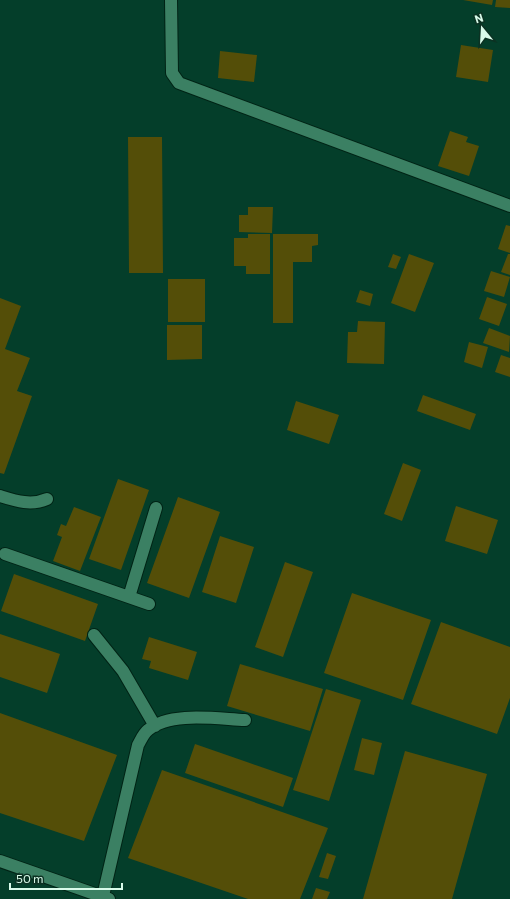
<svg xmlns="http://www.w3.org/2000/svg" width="510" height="899" viewBox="0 0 510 899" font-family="Commissioner,sans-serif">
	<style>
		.building { fill: #544e08 }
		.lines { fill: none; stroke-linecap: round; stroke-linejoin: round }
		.minor-casing { stroke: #002315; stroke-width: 14 }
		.minor { stroke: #3b8063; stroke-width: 12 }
	</style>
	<rect width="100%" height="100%" fill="#043e2a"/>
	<path class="building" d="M463 0H493L492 5Z
		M496 0H510V8L495 7Z
		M461 45 493 50 488 82 456 77Z
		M220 51 257 55 254 82 218 78Z
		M450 131 468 137 466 142 479 146 469 176 438 166Z
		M128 137H162L163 273H129Z
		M248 207H273L272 233 239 232V215H248Z
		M506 225 510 226V253L498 249Z
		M248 234H270V274H246V266H234V238H248Z
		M273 234H318V245L312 246V262H293V323H273Z
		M393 254 401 257 396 269 388 267Z
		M409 254 434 263 415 312 391 303Z
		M508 254H510V275L501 272Z
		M491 271 510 277 504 297 484 291Z
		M168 279H205V322H168Z
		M360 290 373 294 370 306 356 302Z
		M487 297 507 304 499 326 479 319Z
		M0 298 21 306 5 349 30 358 17 391 32 396 4 474 0 473Z
		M358 321 385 322 384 364 347 363 348 332H357Z
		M167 325H202V359L167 360Z
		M489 328 510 336 509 352 483 343Z
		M469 342 488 347 482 368 464 362Z
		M501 355 510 358V377L495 372Z
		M423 395 476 414 470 430 417 411Z
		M296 401 339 415 329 444 287 430Z
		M403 463 421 470 402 521 384 514Z
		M118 479 149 490 121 570 89 559Z
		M178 497 220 512 189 598 147 583Z
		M456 506 498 520 487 554 445 541Z
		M74 507 101 517 80 571 53 561 62 537 57 535 61 524 66 526Z
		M220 536 254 547 236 603 202 592Z
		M285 562 313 572 283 657 255 647Z
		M14 574 98 604 85 641 1 611Z
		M352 593 431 620 403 700 324 673Z
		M441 622 510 647V698L497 734 411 704Z
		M0 634 60 654 47 693 0 677Z
		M149 637 197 652 188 680 149 668 151 661 142 659Z
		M240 664 323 689 310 731 227 706Z
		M326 689 361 700 329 801 293 790Z
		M0 713 117 755 84 841 0 813Z
		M362 738 382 743 374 775 354 770Z
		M195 744 293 778 283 807 185 773Z
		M405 751 487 774 452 899H363Z
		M162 770 328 828 300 899H248L128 858Z
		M327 853 336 856 328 879 319 877Z
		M316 888 330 892 327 899H312Z"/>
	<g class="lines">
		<defs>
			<path id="minor" d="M171 0 172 73 179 83 510 206
				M0 496C16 501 31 506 47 499
				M5 554 149 604
				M129 597 156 508
				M94 635 123 671 155 726
				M0 861 109 899
				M103 896 138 745C141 740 143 734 148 730 170 711 218 719 245 720"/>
		</defs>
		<use href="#minor" class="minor-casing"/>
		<use href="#minor" class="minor"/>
	</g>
	<g transform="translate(482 28) rotate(342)" stroke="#0c3223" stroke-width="3" paint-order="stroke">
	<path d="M0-3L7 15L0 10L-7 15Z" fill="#d9fbea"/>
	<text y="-6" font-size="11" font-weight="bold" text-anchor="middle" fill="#d9fbea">N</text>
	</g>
	<path d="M10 883v6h112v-6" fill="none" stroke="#d9fbea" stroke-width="2"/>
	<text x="16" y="883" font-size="12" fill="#d9fbea" stroke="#0c3223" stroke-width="3" paint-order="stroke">50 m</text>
</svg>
